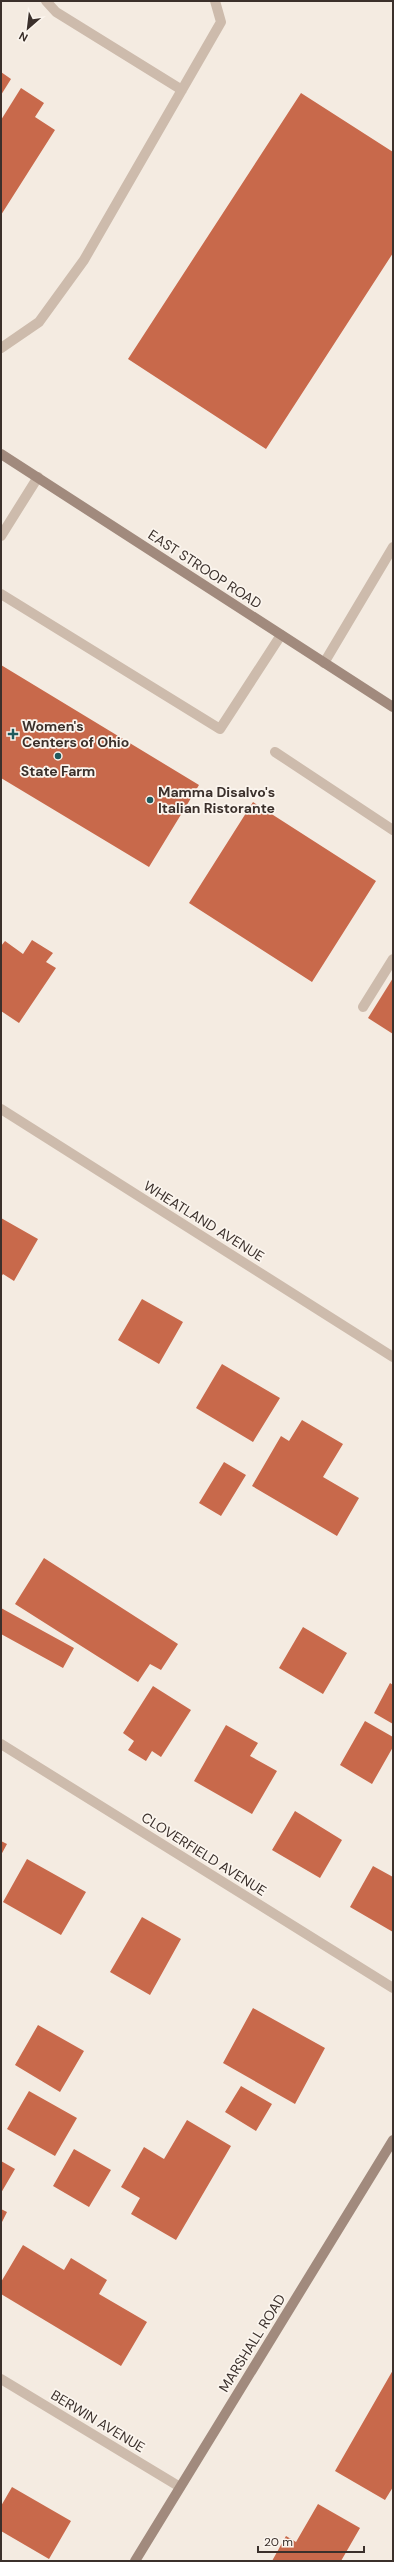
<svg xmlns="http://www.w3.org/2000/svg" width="394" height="2562" viewBox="0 0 394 2562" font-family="'DM Sans',sans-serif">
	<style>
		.building { fill: #c8694b }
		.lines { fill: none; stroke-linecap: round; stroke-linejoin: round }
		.lane { stroke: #cdbbac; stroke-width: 10 }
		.street { stroke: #cdbbac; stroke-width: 10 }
		.secondary { stroke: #a18a7d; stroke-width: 10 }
		.poi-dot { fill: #1f5a5e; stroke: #fbf5ee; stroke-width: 1.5 }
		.labels { text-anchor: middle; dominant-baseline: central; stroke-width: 3.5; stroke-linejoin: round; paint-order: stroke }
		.street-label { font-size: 14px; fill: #3b302b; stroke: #fbf5ee }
		.poi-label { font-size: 14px; font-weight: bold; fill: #3b302b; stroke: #fbf5ee; text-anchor: start }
	</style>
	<rect width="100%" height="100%" fill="#f4ebe1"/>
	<path class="building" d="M1 72 11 79 1 95Z
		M21 88 44 103 35 117 55 130 1 215V120Z
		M301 93 393 152V253L266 449 128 359Z
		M1 665 199 785 149 867 1 778Z
		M253 802 376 881 312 982 189 903Z
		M32 940 53 953 46 962 56 968 19 1023 1 1011V946L5 941 23 954Z
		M393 978V1034L368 1018Z
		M1 1218 38 1239 14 1281 3 1274 1 1277Z
		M142 1299 183 1322 159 1364 118 1340Z
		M222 1364 280 1398 253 1442 196 1408Z
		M302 1420 343 1444 323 1477 359 1498 337 1536 252 1486 281 1436 289 1441Z
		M224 1462 246 1475 221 1516 199 1503Z
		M44 1558 178 1644 161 1670 150 1664 138 1682 15 1604Z
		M1 1608 74 1648 63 1668 1 1634Z
		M303 1627 347 1653 323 1694 279 1668Z
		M390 1683 393 1685V1724L374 1713Z
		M153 1686 191 1710 161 1757 152 1751 146 1761 128 1750 134 1741 123 1733Z
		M365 1721 393 1737V1747L372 1784 340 1765Z
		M226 1725 258 1743 250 1756 277 1771 252 1814 194 1781Z
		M295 1811 342 1840 320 1878 272 1850Z
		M1 1841 7 1844 1 1855Z
		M27 1859 86 1892 61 1935 3 1902Z
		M373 1866 393 1877V1932L350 1907Z
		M142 1917 181 1939 150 1995 110 1972Z
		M253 2008 325 2048 295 2104 223 2063Z
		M38 2025 84 2051 60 2092 15 2065Z
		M241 2086 272 2104 256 2131 225 2112Z
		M29 2091 77 2118 55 2156 7 2129Z
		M187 2120 231 2146 176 2240 131 2214 140 2198 121 2187 144 2147 164 2159Z
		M74 2149 111 2170 89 2207 53 2186Z
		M1 2161 15 2169 1 2193Z
		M1 2209 7 2212 1 2224Z
		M23 2245 64 2270 71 2258 107 2280 99 2294 147 2322 121 2366 1 2294V2282Z
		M393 2370V2487L385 2500 335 2471Z
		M12 2487 71 2521 49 2559 1 2531V2506Z
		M318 2504 360 2528 341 2561H272L286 2536 296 2542Z"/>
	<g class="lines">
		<path class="lane" d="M46 1 56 12 182 90
			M1 348 39 322 84 260 221 22 215 1
			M1 536 38 477
			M1 594 220 729 281 635
			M324 663 393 547
			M275 752 393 830
			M363 1007 393 959"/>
		<path class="street" d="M1 1109 393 1357
			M1 1744 393 1988
			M1 2379 180 2487"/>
		<path class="secondary" d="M1 454 393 707
			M135 2561 393 2140"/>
	</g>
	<g class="poi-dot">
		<path d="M11 728h4v4h4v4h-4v4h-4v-4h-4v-4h4z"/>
		<circle cx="58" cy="756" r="4"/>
		<circle cx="150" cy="800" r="4"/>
	</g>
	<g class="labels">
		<g class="street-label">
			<text transform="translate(205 569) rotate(33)">EAST STROOP ROAD</text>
			<text transform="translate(204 1221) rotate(32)">WHEATLAND AVENUE</text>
			<text transform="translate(204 1854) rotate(32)">CLOVERFIELD AVENUE</text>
			<text transform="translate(252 2343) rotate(-58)">MARSHALL ROAD</text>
			<text transform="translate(98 2421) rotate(31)">BERWIN AVENUE</text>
		</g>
		<g class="poi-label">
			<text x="22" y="726">Women's<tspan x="22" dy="16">Centers of Ohio</tspan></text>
			<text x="58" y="771" text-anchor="middle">State Farm</text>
			<text x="158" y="792">Mamma Disalvo's<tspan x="158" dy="16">Italian Ristorante</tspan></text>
		</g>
	</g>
	<rect width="394" height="2562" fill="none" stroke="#3b302b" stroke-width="4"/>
	<g transform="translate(28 28) rotate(208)" stroke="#fbf5ee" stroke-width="3" paint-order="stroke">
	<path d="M0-3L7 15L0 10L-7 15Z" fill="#3b302b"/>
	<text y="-6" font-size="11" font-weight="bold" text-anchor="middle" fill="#3b302b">N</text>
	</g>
	<path d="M258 2546v6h106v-6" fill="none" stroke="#3b302b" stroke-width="2"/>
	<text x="264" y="2546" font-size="12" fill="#3b302b" stroke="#fbf5ee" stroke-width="3" paint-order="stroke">20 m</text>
</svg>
